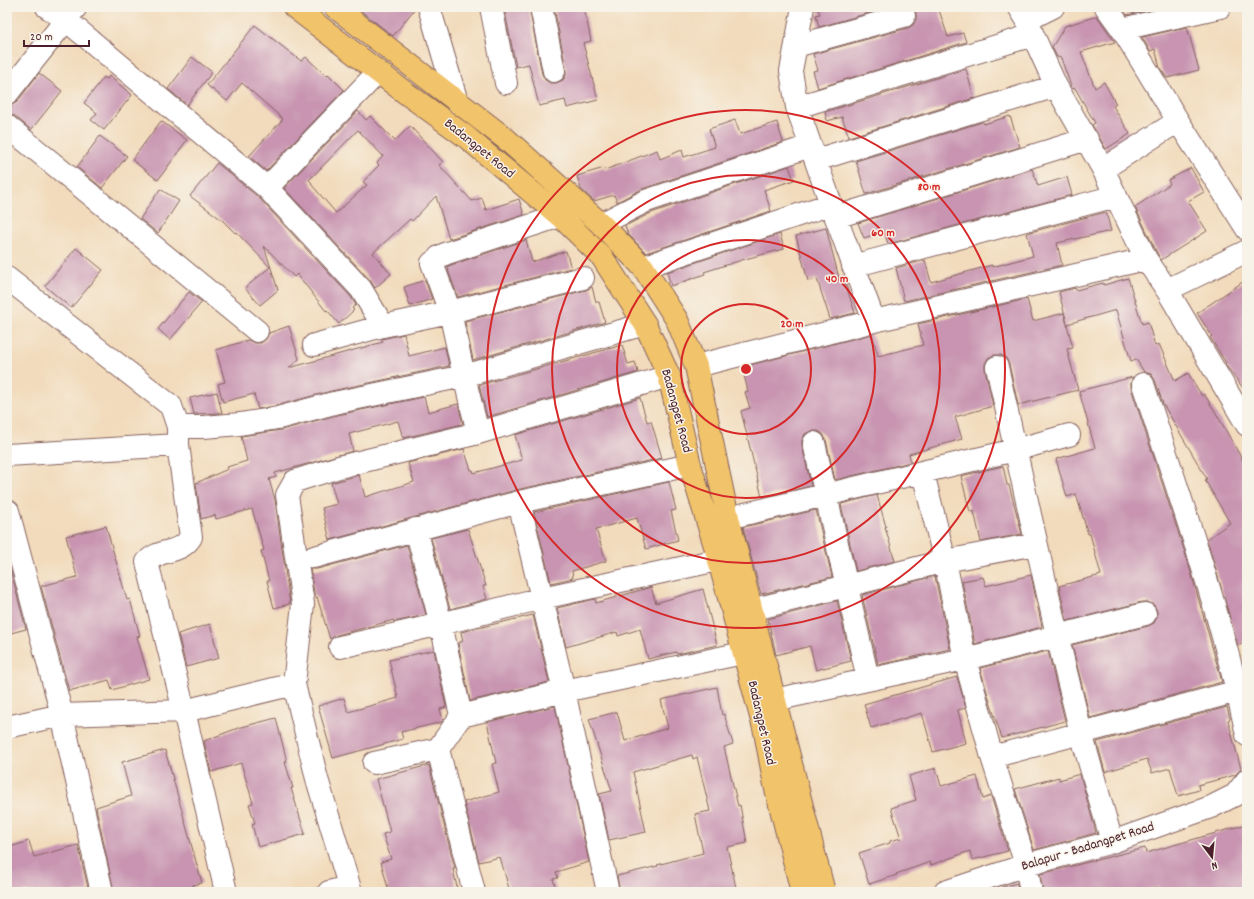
<svg xmlns="http://www.w3.org/2000/svg" width="1254" height="899" viewBox="0 0 1254 899" font-family="Dekko,sans-serif">
	<style>
		.building { fill: #c894b1; fill-rule: evenodd }
		.lines { fill: none; stroke-linecap: round; stroke-linejoin: round }
		.minor-casing { stroke: #85615e; stroke-width: 24 }
		.major-casing { stroke: #85615e; stroke-width: 24 }
		.minor { stroke: #fff; stroke-width: 22 }
		.major { stroke: #f1c36a; stroke-width: 22 }
		.ring { fill: none; stroke: #d62828; stroke-width: 2 }
		.labels { text-anchor: middle; dominant-baseline: central; stroke-width: 3; stroke-linejoin: round; paint-order: stroke }
		.street-label { font-size: 14px; fill: #4a1f2b; stroke: #f7f3e8 }
		.centre { fill: #d62828; stroke: #f7f3e8; stroke-width: 2 }
		.ring-label { font-size: 12px; text-anchor: middle; font-weight: bold; fill: #d62828; stroke: #f7f3e8; stroke-width: 3; stroke-linejoin: round; paint-order: stroke }
	</style>
	<rect width="100%" height="100%" fill="#f7f3e8"/>
	<filter id="ink" filterUnits="userSpaceOnUse"><feTurbulence type="fractalNoise" baseFrequency=".025" numOctaves="2"/><feDisplacementMap in="SourceGraphic" scale="8" xChannelSelector="R" yChannelSelector="G"/><feConvolveMatrix kernelMatrix="1 2 1 2 8 2 1 2 1" color-interpolation-filters="sRGB"/></filter>
	<filter id="wash" filterUnits="userSpaceOnUse"><feTurbulence type="fractalNoise" baseFrequency=".012" numOctaves="4" result="noise"/><feDisplacementMap in="SourceGraphic" scale="16" xChannelSelector="R" yChannelSelector="G"/><feGaussianBlur stdDeviation="0.9" result="paint"/><feColorMatrix in="noise" values="0 0 0 0 0 0 0 0 0 0 0 0 0 0 0 0 0 1.4 0 .05"/><feComposite in="paint" operator="in"/></filter>
	<g filter="url(#wash)">
		<rect width="100%" height="100%" fill="#f2dbbc"/>
		<g id="blocks">
			<path class="building" d="M356 7H416L393 36Z
				M504 7H529L542 74 545 80 550 83H556L563 80 566 75V69L554 7H584L591 41 583 43 598 100 567 108 565 100 539 106 529 64 516 67Z
				M817 7H890L819 27 816 15 820 14Z
				M913 7H938L948 37 963 33 966 42 818 88 813 71 818 70 813 54 908 28 913 25 916 19V13Z
				M1121 7H1163L1127 15Z
				M1097 16 1115 42 1081 52 1095 88 1104 82 1116 104 1113 106 1130 134 1106 149 1092 125 1095 123 1075 88 1072 89 1061 58 1057 57 1052 47 1065 26Z
				M255 25 301 61 306 57 326 76 328 74 344 90 266 171 249 156 283 119 242 83 227 101 207 85Z
				M1187 27 1199 70 1167 78 1160 68 1155 49 1150 51 1142 37Z
				M192 57 212 72 187 105 168 89Z
				M966 69 974 98 849 137 842 117 827 121 825 112Z
				M39 73 62 91 31 130 15 116 7 114V108L17 102Z
				M109 76 132 95 104 130 91 120 97 113 84 103 104 77 107 79Z
				M358 111 366 120 370 116 395 141 410 126 443 162 439 165 472 201 482 198 486 210 519 199 524 215 449 239 436 196 412 221 410 219 373 253 391 274 375 288 370 280 284 188ZM358 130 383 156 377 163 379 165 363 182 367 185 336 213 311 184 312 183 309 180Z
				M1010 116 1020 147 866 194 856 161 982 122H983L984 124Z
				M735 120 740 134 777 122 783 142 642 189 617 202 614 195 594 201 581 189 577 176 604 168 605 170 657 150 660 159 682 150 684 157 715 147 709 129Z
				M161 121 187 140 158 180 132 160Z
				M100 136 127 156 102 188 77 167Z
				M217 163 258 197 351 297 356 305 352 308 354 310 339 324 327 310 326 311 297 274 294 277 264 246 278 290 260 305 245 288 270 267 236 232 235 233 222 220 190 196Z
				M789 166 794 180 764 190 771 211 646 253 628 234 625 226 651 213Z
				M1191 168 1204 192 1188 201 1207 231 1161 260 1157 253 1135 207 1170 184 1168 180Z
				M1032 169 1038 186 1067 177 1072 195 888 244 884 231 864 238 858 223Z
				M160 189 179 201 158 233 140 219Z
				M1106 212 1111 231 1057 243 1062 265 904 301 896 268 925 260 931 282 992 265V267L1033 256 1027 233Z
				M826 228 839 278 843 276 855 313 830 319 817 279 808 281 796 236Z
				M780 234 784 249 745 259 704 272 705 274 671 286 667 272Z
				M526 240 532 262 566 251 571 268 458 297 449 273 448 266Z
				M76 248 103 270 71 308 45 286Z
				M1128 278 1142 324 1148 322 1155 346 1159 344 1175 381 1188 373 1202 396 1204 394 1216 413 1247 468V641L1238 646 1207 539 1230 523 1205 480 1207 479 1163 404 1155 380 1151 374 1144 372 1136 359 1131 361 1116 310 1067 324 1059 292 1075 288 1076 290 1103 283 1104 285Z
				M1247 279V393L1227 367 1225 364 1226 363 1210 337 1212 336 1197 313Z
				M425 280 432 299 410 306 404 287Z
				M592 287 596 302H599L605 322 473 360 465 321 586 290Z
				M189 292 202 302 170 340 158 329Z
				M1027 299 1033 321 1064 313 1073 348 1067 349 1078 390 1018 405 1009 364 1006 358 1001 355H994L988 358 985 364V369L993 406 955 417 962 439 909 454 911 462 835 480 826 440 823 434 818 431H811L805 434 802 440V445L811 486 762 497 741 411 750 408 745 392 748 391 742 367 872 334 878 356 923 345 918 324Z
				M289 326 299 359 289 368 383 342 382 339 404 334 409 356 445 347 449 366 331 391 275 406 258 409 254 394 223 402 218 384 225 382 216 350 248 340 255 343H261L266 339 269 333Z
				M622 345 628 364 635 362 638 372 487 417 479 385Z
				M1133 377 1131 382V388L1188 562 1222 682 1090 718 1072 645 1148 626 1154 623 1157 617V611L1154 605 1148 602H1142L1067 621 1059 586 1101 575 1090 534H1088L1076 494 1067 497 1056 459 1095 448 1079 391Z
				M217 392 222 413 194 414 190 398Z
				M424 397 428 412 458 404 463 424 403 438 398 421 349 434 353 451 275 473 276 477 269 479 275 500 290 604 274 608 267 581H269L261 551 264 550 252 509 216 519 215 515 201 519 196 483 228 469 227 467 247 461 241 436 281 430 337 415Z
				M640 398 647 422 651 421 662 458 516 490 330 540 322 508 337 504 331 483 359 475 365 497 414 482 408 463 464 449 471 470H473L474 473 522 460 515 435Z
				M1003 466 1007 485H1009L1022 534 981 542 974 511 970 512 961 476Z
				M669 482 676 510 671 511 678 540 646 549 637 518 596 529 606 561 572 571 573 578 551 583 534 512Z
				M877 495 886 527H885L895 561 856 571 841 504Z
				M816 510 832 577 761 594 743 527Z
				M106 526 127 600 130 599 140 636 137 637 149 679 112 690 109 680 69 691 41 586 77 577 66 536Z
				M468 529 486 586H483L487 599 450 609 431 538Z
				M407 545 426 615 394 622V620L337 635 330 639 317 597 315 598 310 569H317Z
				M7 557 26 629 7 634Z
				M1031 575 1042 627 975 644 962 581 983 577 986 586Z
				M935 576 950 649 878 665 862 595Z
				M651 587 656 603 703 589 717 645 677 654 676 652 648 659 640 629 618 636 617 632 566 647 557 608 595 599 596 603Z
				M837 601 851 661 816 670 810 646 776 655 768 619Z
				M533 615 549 682 470 701 458 643 463 641 461 632Z
				M210 624 219 658 186 667 178 634Z
				M434 650 446 707 440 709 443 720 442 722 401 732 403 739 333 758 318 706 344 698 348 712 398 698 389 660Z
				M1048 651 1065 721 1002 738 990 702 980 668Z
				M957 677 966 708 958 710V711L966 743 933 752 922 713 871 728 864 704Z
				M717 687 722 715 724 714 733 744 724 747 738 806 740 805 747 843 727 847 737 892H620L617 876 658 866 657 865 703 853 695 814 710 811 697 757 693 759 692 755 633 772 646 832 609 840 599 794 612 791 589 719 617 712 625 741 668 728 661 700Z
				M555 706 589 862 556 872 558 878 553 879 557 892H510L500 857 479 862 464 802 499 792 492 764 496 763 487 722Z
				M1227 707 1230 719 1228 720 1241 769 1235 775 1198 785 1199 790 1178 796 1170 768 1152 773 1147 759 1105 772 1097 742Z
				M276 718 287 762H285L293 788H291L305 834 258 847 252 824 255 823 249 804 253 803 241 763 211 772 204 741 238 728Z
				M165 750 202 883 193 885 195 892H114L96 807 131 796 122 762Z
				M429 765 455 869H453L458 892H389L381 862 391 859 383 834 390 832 376 779Z
				M936 768 941 786 977 776 983 799 991 796 1008 851 972 860 970 851 931 865 930 862 896 874 897 875 869 884 859 853 890 843V841L901 838 891 808 916 800 909 776Z
				M1080 774 1096 833 1034 850 1015 789 1059 777V780Z
				M1247 824V892H1160L1158 887 1137 892H1043L1040 874 1145 848 1146 853Z
				M29 841 34 857 78 845 89 892H7V848Z
				M1017 883 1018 892H1002V887Z"/>
		</g>
	</g>
	<g filter="url(#ink)">
		<use href="#blocks" fill-opacity="0" stroke="#85615e" stroke-width="1"/>
		<g class="lines">
			<defs>
				<path id="minor" d="M47 7 66 20 267 188 361 289 383 326
					M429 7 457 102
					M491 7 506 83
					M541 7 554 71
					M803 7 791 71 797 107 831 204 874 321
					M1019 7 1027 20 1033 35
					M1106 7 1122 29 1178 121 1247 229
					M1027 20 1053 7
					M1122 29 1220 7
					M796 46 904 16
					M7 94 76 7
					M797 107 1033 35 1056 86 1103 169 1146 259 1167 290 1247 425
					M7 126 257 331
					M816 160 1056 86
					M1103 169 1178 121
					M267 188 378 72
					M836 217 1087 139
					M601 224 646 201 810 146
					M853 266 1116 196
					M643 267 831 204
					M7 278 171 406 178 427V445L191 537C180 555 159 548 147 562L184 711 226 892
					M1167 290 1247 251
					M314 345 383 326 450 312 583 278
					M696 366 874 321 1146 259
					M997 367 1057 635 1081 733 1112 842
					M1143 384C1181 500 1222 616 1247 735
					M178 427H204L240 424 278 418 334 403 464 376 645 324
					M478 433 464 376 450 312 432 263 439 257 447 253 560 216
					M814 443 868 679
					M7 455 178 445
					M923 473 945 561 965 659 992 757 1026 865 1031 892
					M519 502 564 691 608 892
					M8 511 62 715 102 892
					M728 518 1015 450 1069 435
					M416 529 441 624 461 716
					M314 557 519 502 690 465
					M751 610 945 561 1036 544
					M340 647 441 624 542 598 718 560
					M774 700 965 659 1145 614
					M7 727 62 715 184 711 294 684
					M438 749 474 892
					M992 757 1238 691
					M374 763 438 749 461 716 564 691 743 653
					M329 892 349 887
					M351 892 317 779 294 684 303 604 287 495 295 481 339 467 478 433 669 376
					M945 892 1026 865 1112 842 1211 807 1235 795 1247 780"/>
				<path id="major" d="M294 7 403 91 465 136 560 216 602 257 645 324 669 376 690 465 715 546 765 732 775 785 802 892
					M335 7 506 139 601 224 643 267 677 320 696 366 728 518 824 892"/>
			</defs>
			<use href="#minor" class="minor-casing"/>
			<use href="#major" class="major-casing"/>
			<use href="#minor" class="minor"/>
			<use href="#major" class="major"/>
		</g>
	</g>
	<g class="ring">
		<circle cx="746" cy="369" r="65"/>
		<circle cx="746" cy="369" r="129"/>
		<circle cx="746" cy="369" r="194"/>
		<circle cx="746" cy="369" r="259"/>
	</g>
	<g class="labels">
		<g class="street-label">
			<text transform="translate(479 149) rotate(39)">Badangpet Road</text>
			<text transform="translate(676 411) rotate(75)">Badangpet Road</text>
			<text transform="translate(761 723) rotate(77)">Badangpet Road</text>
			<text transform="translate(1088 847) rotate(-17)">Balapur - Badangpet Road</text>
		</g>
	</g>
	<circle cx="746" cy="369" r="6" class="centre"/>
	<g class="ring-label">
		<text x="929" y="190">80 m</text>
		<text x="883" y="236">60 m</text>
		<text x="837" y="282">40 m</text>
		<text x="792" y="327">20 m</text>
	</g>
	<rect width="1254" height="899" fill="none" stroke="#f7f3e8" stroke-width="24"/>
	<g transform="translate(1212 857) rotate(164)" stroke="#f7f3e8" stroke-width="3" paint-order="stroke">
	<path d="M0-3L7 15L0 10L-7 15Z" fill="#4a1f2b"/>
	<text y="-6" font-size="11" font-weight="bold" text-anchor="middle" fill="#4a1f2b">N</text>
	</g>
	<path d="M24 40v6h65v-6" fill="none" stroke="#4a1f2b" stroke-width="2"/>
	<text x="30" y="40" font-size="12" fill="#4a1f2b" stroke="#f7f3e8" stroke-width="3" paint-order="stroke">20 m</text>
</svg>
